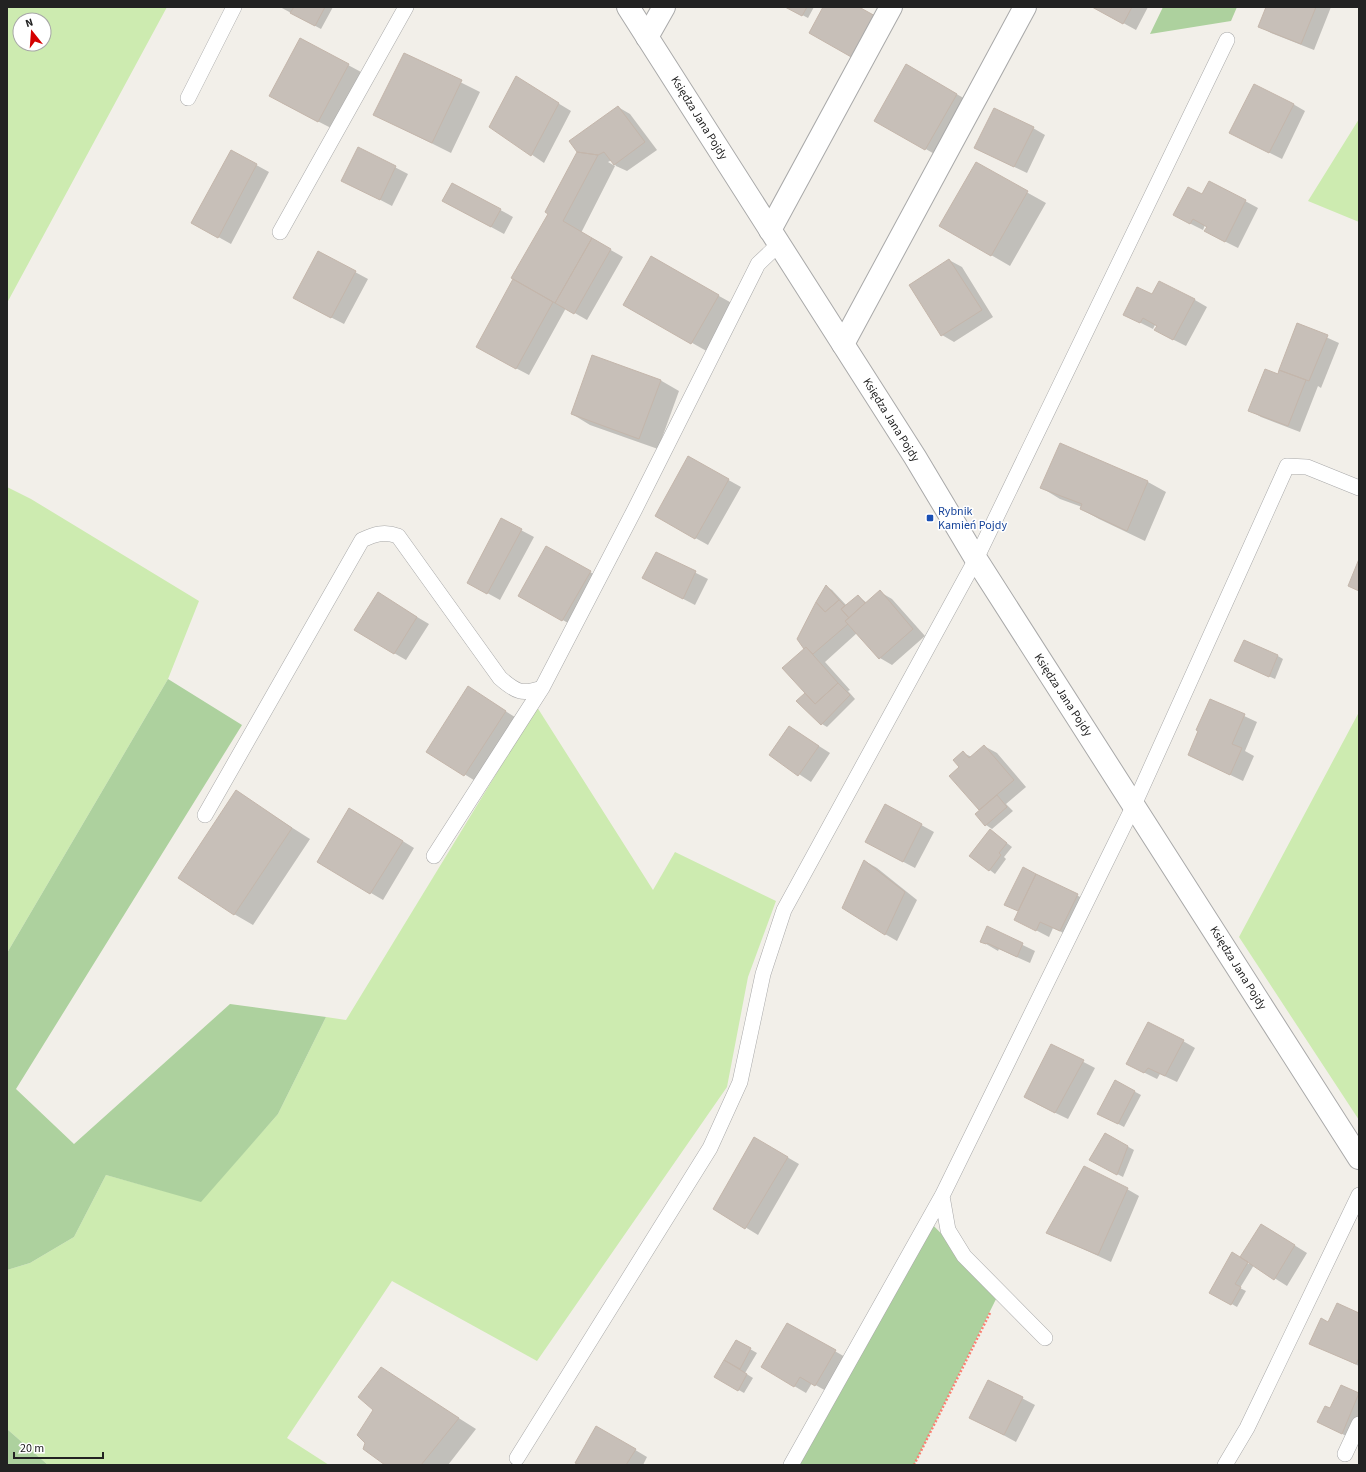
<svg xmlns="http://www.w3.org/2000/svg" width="1366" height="1472" viewBox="0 0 1366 1472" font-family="'Source Sans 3',sans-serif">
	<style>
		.grass { fill: #cdebb0; fill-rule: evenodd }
		.forest { fill: #add19e }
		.shadow { fill: #0003 }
		.building { fill: #c7bfb8; stroke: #c4b6ab }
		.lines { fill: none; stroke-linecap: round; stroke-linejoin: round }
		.service-casing { stroke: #a9a9a9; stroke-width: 16 }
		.minor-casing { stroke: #a9a9a9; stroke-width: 24 }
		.tertiary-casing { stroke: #a9a9a9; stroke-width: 24 }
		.path { stroke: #fa8072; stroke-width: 2.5; stroke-dasharray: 2 2; stroke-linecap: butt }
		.service { stroke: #fff; stroke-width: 15 }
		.minor { stroke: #fff; stroke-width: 22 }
		.tertiary { stroke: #fff; stroke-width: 22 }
		.transit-dot { fill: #1a4fb4; stroke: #fff; stroke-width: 1.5 }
		.labels { text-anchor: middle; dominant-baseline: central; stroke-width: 3; stroke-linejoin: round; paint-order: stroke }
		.street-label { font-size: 12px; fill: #222; stroke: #fff }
		.transit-label { font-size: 12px; fill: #164399; stroke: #fff; text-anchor: start }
	</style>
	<rect width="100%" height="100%" fill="#f2efe9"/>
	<path class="grass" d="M7 7H167L7 303ZM20 20H44V44H20Z
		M1359 119V222L1308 201Z
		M7 487 31 499 199 601 168 679 7 953Z
		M537 707 653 890 675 852 776 901 748 977 727 1087 537 1361 392 1281 287 1438 329 1465H48L7 1429V1270L30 1263 74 1237 106 1175 201 1201 278 1114 326 1017 346 1020Z
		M1359 712V1120L1239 937Z"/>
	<path class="forest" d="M1163 7H1237L1231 21 1150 34Z
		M168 679 242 725 16 1089 74 1144 230 1004 326 1017 278 1114 201 1202 106 1175 74 1237 30 1263 7 1270V953Z
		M928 1220 999 1293 914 1465H791Z
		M7 1429 48 1465H7Z"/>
	<path class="shadow" d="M280 7H333L321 29Z
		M787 7H814L808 18Z
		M1094 7H1148L1136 30Z
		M1267 7H1331L1314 50 1271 33 1259 26Z
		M300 39 361 72 331 128 282 103Z
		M404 54 480 92 451 153 375 115Z
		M906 66 969 101 938 156 875 120Z
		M528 85 571 111 544 163 490 126Z
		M1293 104 1305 111 1282 159 1242 139Z
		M618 107 630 114 657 150 627 171 616 166 612 160 608 162 615 166 581 233 623 257 587 320 566 308 529 375 489 354 544 295 513 277Z
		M1033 128 1045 135 1027 173 975 148Z
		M358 148 408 174 392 206 342 180Z
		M231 151 269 172 231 244 193 223Z
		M976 164 1046 203 1010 266 941 226Z
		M1210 182 1258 208 1238 248 1218 238 1205 225 1203 230 1187 222Z
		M453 184 513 217 504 234 456 208Z
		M318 252 368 279 344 324 307 305Z
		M651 258 737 306 710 353 625 305Z
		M949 260 962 267 993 317 954 342 942 335 910 285Z
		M1152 295 1195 300 1207 307 1186 346 1168 337 1158 326 1155 325 1153 329 1125 315Z
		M1297 324 1339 343 1321 388 1318 386 1300 432 1261 417 1249 410 1278 376Z
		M660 380 679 391 658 449 590 425 572 414Z
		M1060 444 1148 482 1166 492 1145 541 1099 519 1081 509 1082 507 1060 499 1042 488Z
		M689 458 741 487 708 545 656 516Z
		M502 520 534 537 500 600 480 589Z
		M547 547 602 579 575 627 519 595Z
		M656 553 708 579 695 605 643 578Z
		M826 586 832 590 847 606 858 596 867 603 880 592 892 599 925 636 892 665 880 658 857 633 825 662 850 690 848 691 855 699 827 727 822 724 806 693V649L798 639Z
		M390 601 429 624 406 660 394 653Z
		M1278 656 1283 659 1275 679 1235 661Z
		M480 695 518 719 477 782 427 751Z
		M1210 700 1257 722 1245 751 1254 756 1243 781 1189 755Z
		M789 727 830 753 811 782 770 755Z
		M984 746 997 753 1026 787 1006 804 1013 811 992 829 986 825 976 814 981 810 961 767 963 753 972 757Z
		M236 792 310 839 253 925 234 914Z
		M885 805 934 832 915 868 879 849Z
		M362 816 414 848 383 900 318 862Z
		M990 830 1012 847 1004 857 1006 859 995 874 970 855Z
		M865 861 877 868 917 900 897 941 885 934Z
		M1023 868 1090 902 1072 937 1053 928 1049 937 1028 926 1019 911 1011 907Z
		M988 928 1035 951 1030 963 999 949 998 951 981 941Z
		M1183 1041 1195 1048 1177 1082 1160 1074 1157 1079 1127 1064Z
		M1051 1045 1095 1068 1068 1119 1037 1104Z
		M1115 1081 1141 1095 1124 1127 1105 1117Z
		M1105 1134 1134 1150 1123 1177 1096 1163Z
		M754 1138 799 1164 758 1235 714 1208Z
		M1127 1189 1139 1196 1111 1262 1047 1232Z
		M1273 1232 1307 1253 1287 1286 1254 1265 1240 1288 1246 1291 1237 1307 1211 1292 1232 1254 1249 1264Z
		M1359 1315V1366L1310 1343 1329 1323Z
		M787 1324 847 1358 828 1392 812 1383 806 1393 762 1367Z
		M736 1341 757 1353 745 1373 753 1378 744 1393 716 1377Z
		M381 1369 476 1429 448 1465H387L374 1410Z
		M989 1381 1035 1405 1016 1442 983 1424Z
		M1342 1386 1359 1394V1430L1354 1440 1319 1422 1331 1410Z
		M597 1427 647 1457 643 1465H581Z"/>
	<path class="building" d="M294 7H325L315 26 290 13Z
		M785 7H807L802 16Z
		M823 7H859L877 17 853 58 809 33Z
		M1092 7H1132L1123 24Z
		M1266 7H1316L1301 44 1258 27Z
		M300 38 349 64 318 122 269 96Z
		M404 53 462 80 432 143 373 115Z
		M906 64 957 94 925 150 874 121Z
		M516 76 559 103 531 156 489 127Z
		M1254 84 1294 104 1269 153 1229 133Z
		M618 106 645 142 614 165 604 152 598 155 577 152 569 141Z
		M994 108 1034 127 1014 167 974 148Z
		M358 147 396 166 380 200 341 181Z
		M231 150 257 164 218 238 191 223Z
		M577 152 598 155 563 221 592 238 555 303 511 278 548 214 545 212Z
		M976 162 1028 191 991 256 939 226Z
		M1209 181 1246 200 1225 242 1204 231 1207 227 1193 219 1190 224 1173 215 1188 187 1202 194Z
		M452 183 501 209 491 227 442 201Z
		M592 238 611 249 574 314 555 303Z
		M318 251 356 271 331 318 293 298Z
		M651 256 719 295 691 344 623 305Z
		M949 259 982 310 941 336 909 285Z
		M513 279 553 302 516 369 476 347Z
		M1159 281 1195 299 1173 340 1154 330 1157 326 1143 318 1140 323 1123 315 1137 287 1152 294Z
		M1297 323 1328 335 1309 381 1279 370Z
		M592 355 661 380 639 439 571 414Z
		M1265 369 1278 374 1279 370 1306 380 1288 426 1248 411Z
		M1060 443 1148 481 1127 531 1080 509 1082 504 1040 488Z
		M688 456 729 479 695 539 655 516Z
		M501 518 522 529 487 594 467 583Z
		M546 546 591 571 562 621 518 596Z
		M656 552 696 571 683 599 642 578Z
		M1359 559V591L1348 586Z
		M826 585 839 600 825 612 816 602Z
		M880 590 913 629 879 659 845 621Z
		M378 592 417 617 394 654 354 630Z
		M858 595 865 603 849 618 841 609Z
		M839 600 845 606 841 609 849 618 845 621 848 624 813 654 806 647 804 649 797 639 816 602 825 612Z
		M1244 640 1278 655 1269 677 1234 661Z
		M806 647 838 683 815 704 782 668Z
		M838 683 850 695 821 725 796 701 805 693 815 704Z
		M468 686 506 711 464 776 426 752Z
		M1210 699 1245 714 1232 744 1242 748 1230 775 1188 755 1198 731 1196 730Z
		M789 726 819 746 798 776 769 755Z
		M984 745 1014 780 979 810 949 776 959 767 953 760 963 751 969 758Z
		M236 790 292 828 234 915 178 878Z
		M997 795 1007 807 985 826 975 814Z
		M885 804 922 824 903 862 865 842Z
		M349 808 403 841 370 894 317 862Z
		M990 829 1007 843 999 853 1001 855 989 871 969 856Z
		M864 860 905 892 885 935 842 908Z
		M1023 867 1036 874 1018 911 1004 905Z
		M1036 874 1078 894 1060 931 1040 922 1036 931 1014 920Z
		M987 926 1023 943 1017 957 987 943 986 944 980 942Z
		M1148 1022 1184 1040 1165 1076 1148 1068 1144 1073 1126 1064Z
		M1051 1044 1084 1060 1055 1113 1024 1097Z
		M1115 1080 1135 1091 1118 1124 1097 1114Z
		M1105 1133 1128 1146 1117 1175 1089 1160Z
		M754 1137 788 1157 745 1229 713 1209Z
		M1084 1166 1128 1188 1098 1255 1046 1233Z
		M1261 1224 1295 1245 1274 1280 1240 1257Z
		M1232 1252 1248 1262 1235 1284 1241 1287 1231 1305 1209 1293Z
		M1337 1303 1359 1313V1358L1356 1364 1309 1344 1321 1318 1328 1322Z
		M787 1323 836 1350 815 1386 800 1377 794 1387 761 1367Z
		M736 1340 751 1348 740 1369 724 1360Z
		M724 1360 747 1374 738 1391 714 1377Z
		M381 1367 459 1418 421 1465H385L363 1449 365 1443 357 1435 373 1410 358 1397Z
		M988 1380 1023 1397 1004 1435 969 1418Z
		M1341 1385 1359 1393 1342 1434 1317 1422 1325 1406 1330 1408Z
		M596 1426 636 1449 626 1465H579L575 1463Z"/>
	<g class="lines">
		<defs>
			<path id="service" d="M188 98 234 7
				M280 232 406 7
				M205 815 362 540C375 534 384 531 398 536L500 678C516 692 522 695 542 688L635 509 758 264 779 244
				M434 856 542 688
				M942 1196 948 1230 964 1256 1045 1338
				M1345 1454 1359 1424
				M517 1458 710 1148 740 1082 763 974 784 910 976 559 1227 40
				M791 1465 942 1196 1134 805 1287 466 1307 467 1359 488
				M1225 1465 1247 1428 1359 1195"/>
			<path id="minor" d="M647 37 664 7
				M770 230 891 7
				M843 344 1025 7"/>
			<path id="tertiary" d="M628 7 915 457 976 559 1359 1158"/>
		</defs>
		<use href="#service" class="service-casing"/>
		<use href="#minor" class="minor-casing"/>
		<use href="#tertiary" class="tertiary-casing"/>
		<path class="path" d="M914 1465 990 1313"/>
		<use href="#service" class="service"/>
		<use href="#minor" class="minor"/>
		<use href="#tertiary" class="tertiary"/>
	</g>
	<rect class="transit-dot" x="926" y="514" width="8" height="8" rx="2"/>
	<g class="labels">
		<g class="street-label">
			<text transform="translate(699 118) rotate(58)">Księdza Jana Pojdy</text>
			<text transform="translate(891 420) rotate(58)">Księdza Jana Pojdy</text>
			<text transform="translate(1063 695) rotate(57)">Księdza Jana Pojdy</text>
			<text transform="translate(1238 968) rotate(58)">Księdza Jana Pojdy</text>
		</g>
		<g class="transit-label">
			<text x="938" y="511">Rybnik<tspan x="938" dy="14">Kamień Pojdy</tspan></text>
		</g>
	</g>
	<rect width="1366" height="1472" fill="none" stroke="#222222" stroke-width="16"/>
	<g transform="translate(32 32) rotate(343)"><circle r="19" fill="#ffffff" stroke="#a7a7a7"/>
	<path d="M0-3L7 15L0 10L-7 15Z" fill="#d40000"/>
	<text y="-6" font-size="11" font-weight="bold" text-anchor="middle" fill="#222222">N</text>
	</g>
	<path d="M14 1452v6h89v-6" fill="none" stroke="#222222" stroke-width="2"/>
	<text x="20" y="1452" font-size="12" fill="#222222" stroke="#ffffff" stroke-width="3" paint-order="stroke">20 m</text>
</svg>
